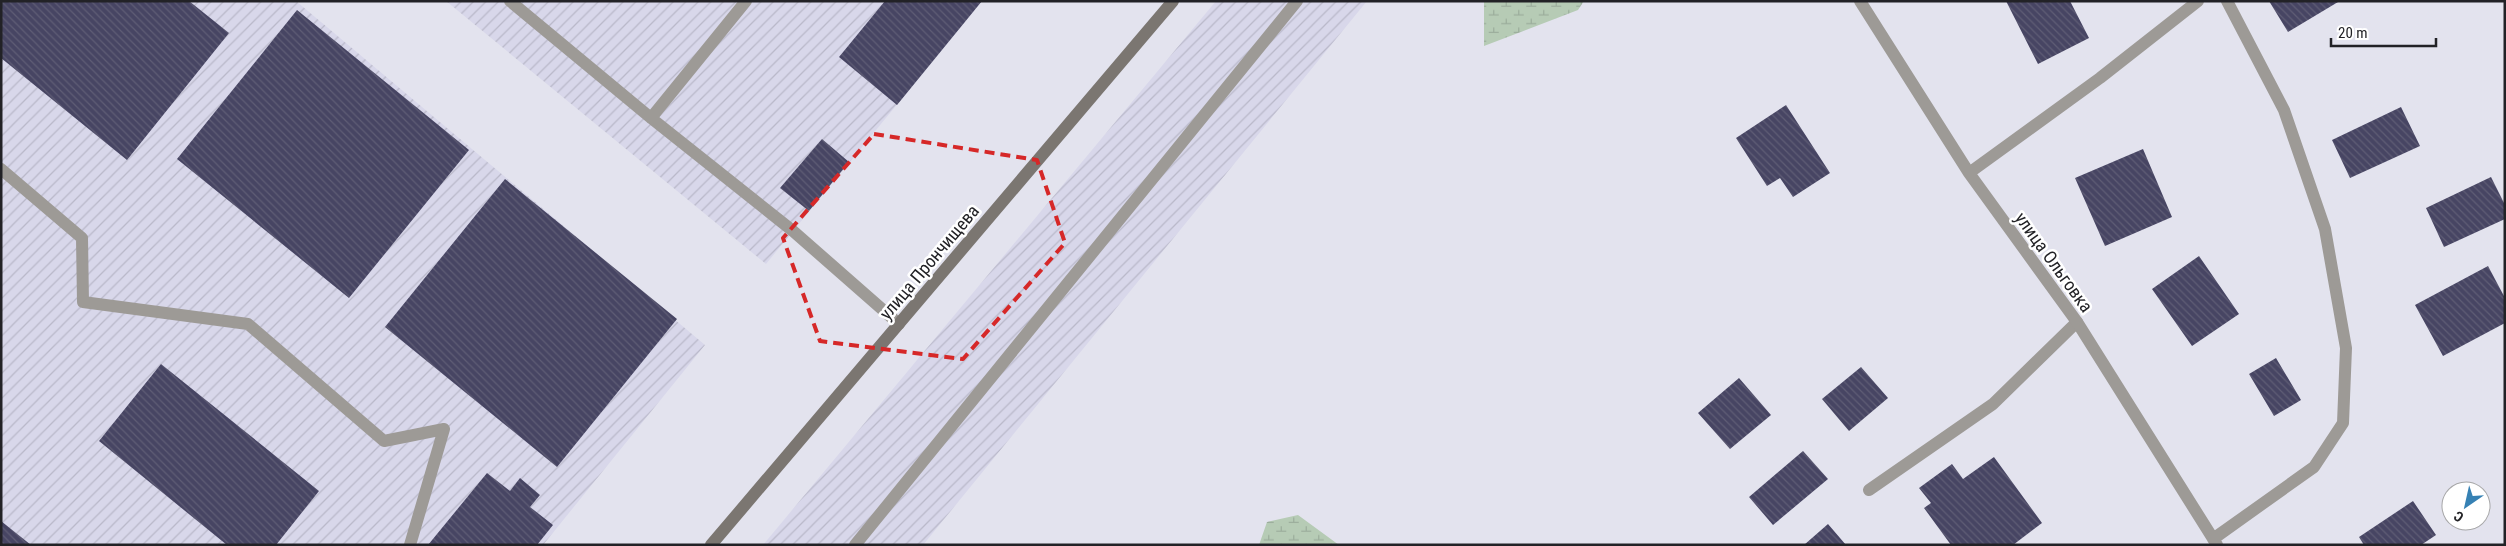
<svg xmlns="http://www.w3.org/2000/svg" width="2506" height="546" viewBox="0 0 2506 546" font-family="'Roboto Condensed',sans-serif">
	<style>
		.industrial { fill: url(#industrial-furrows) }
		.wetland { fill: url(#wetland-marsh) }
		.building { fill: url(#building-back-hatch) }
		.lines { fill: none; stroke-linecap: round; stroke-linejoin: round }
		.lane { stroke: #9d9a96; stroke-width: 12 }
		.street { stroke: #9d9a96; stroke-width: 12 }
		.secondary { stroke: #7b7671; stroke-width: 12 }
		.marked { fill: none; stroke: #d62828; stroke-width: 4; stroke-dasharray: 10 6; stroke-linejoin: round }
		.labels { text-anchor: middle; dominant-baseline: central; stroke-width: 5; stroke-linejoin: round; paint-order: stroke }
		.street-label { font-size: 18px; fill: #222226; stroke: #fff }
	</style>
	<defs>
		<pattern id="industrial-furrows" width="10" height="10" patternUnits="userSpaceOnUse" patternTransform="scale(1.25)"><rect width="10" height="10" fill="#d8d7ea"/><path d="M-1 1l2-2M0 10L10 0M9 11l2-2" fill="none" stroke="#b9b8c9"/></pattern>
		<pattern id="wetland-marsh" width="20" height="14" patternUnits="userSpaceOnUse" patternTransform="scale(1.25)"><rect width="20" height="14" fill="#b6cbb5"/><path d="M1 5h8M5 5V1M11 12h8M15 12V8" fill="none" stroke="#9cae9c"/></pattern>
		<pattern id="building-back-hatch" width="6" height="6" patternUnits="userSpaceOnUse" patternTransform="scale(1.25)"><rect width="6" height="6" fill="#474563"/><path d="M-1 5l2 2M0 0l6 6M5-1l2 2" fill="none" stroke="#5f5d75"/></pattern>
	</defs>
	<rect width="100%" height="100%" fill="#e3e3ee"/>
	<path class="industrial" d="M1 1H296L705 345 543 545H1Z
		M446 1H982L766 264Z
		M1216 1H1367L923 545H763Z"/>
	<path class="wetland" d="M1484 1H1584L1578 10 1484 46Z
		M1298 515 1339 545H1259L1267 522Z"/>
	<path class="building" d="M1 1H189L229 33 127 160 1 58Z
		M885 1H982L897 105 839 57Z
		M2006 1H2070L2089 38 2038 64Z
		M2269 1H2337L2338 2 2288 32Z
		M297 10 469 150 349 298 177 159Z
		M1786 105 1830 173 1793 197 1780 178 1767 186 1736 138Z
		M2401 107 2420 146 2350 178 2332 140Z
		M822 139 849 162 809 211 780 188Z
		M2143 149 2172 217 2105 246 2075 178Z
		M2491 177 2505 205V219L2444 247 2426 208Z
		M505 179 677 319 557 467 385 327Z
		M2199 256 2239 314 2192 346 2152 289Z
		M2488 266 2505 298V323L2443 356 2415 305Z
		M2276 358 2301 400 2274 416 2249 374Z
		M161 364 319 491 276 545H227L99 441Z
		M1861 367 1888 398 1849 431 1822 399Z
		M1739 378 1771 415 1730 449 1698 413Z
		M1803 451 1828 479 1773 525 1749 497Z
		M1994 457 2042 523 2013 545H1951L1924 508 1931 503 1919 488 1952 464 1963 479Z
		M487 473 510 491 520 478 540 495 530 507 553 525 537 545H428Z
		M2413 501 2436 535 2421 545H2364L2359 537Z
		M1 521 31 545H1Z
		M1828 524 1846 545H1804Z"/>
	<g class="lines">
		<path class="lane" d="M510 1 651 118 793 231 899 324
			M651 118 746 1
			M1 169 82 238 83 302 248 324 384 441 444 429 410 545
			M1869 490 1993 404 2077 322
			M855 545 1297 1"/>
		<path class="street" d="M1860 1 1969 173 2077 322 2217 545
			M1969 173 2100 78 2198 1
			M2213 539 2314 467 2343 423 2346 348 2325 229 2284 110 2227 1"/>
		<path class="secondary" d="M711 545 1173 1"/>
	</g>
	<path class="marked" d="M874 134 1037 160 1065 243 963 359 820 341 783 238Z"/>
	<g class="labels">
		<g class="street-label">
			<text transform="translate(929 262) rotate(-50)">улица Прончищева</text>
			<text transform="translate(2054 262) rotate(54)">улица Ольговка</text>
		</g>
	</g>
	<rect width="2506" height="546" fill="none" stroke="#222226" stroke-width="5"/>
	<g transform="translate(2466 506) rotate(214)"><circle r="24" fill="#ffffff" stroke="#a7a7a8"/>
	<path d="M0-4L9 19L0 12L-9 19Z" fill="#3681b4"/>
	<text y="-8" font-size="14" font-weight="bold" text-anchor="middle" fill="#222226">С</text>
	</g>
	<path d="M2331 38v8h105v-8" fill="none" stroke="#222226" stroke-width="2.5"/>
	<text x="2338" y="38" font-size="15" fill="#222226" stroke="#ffffff" stroke-width="4" paint-order="stroke">20 m</text>
</svg>
